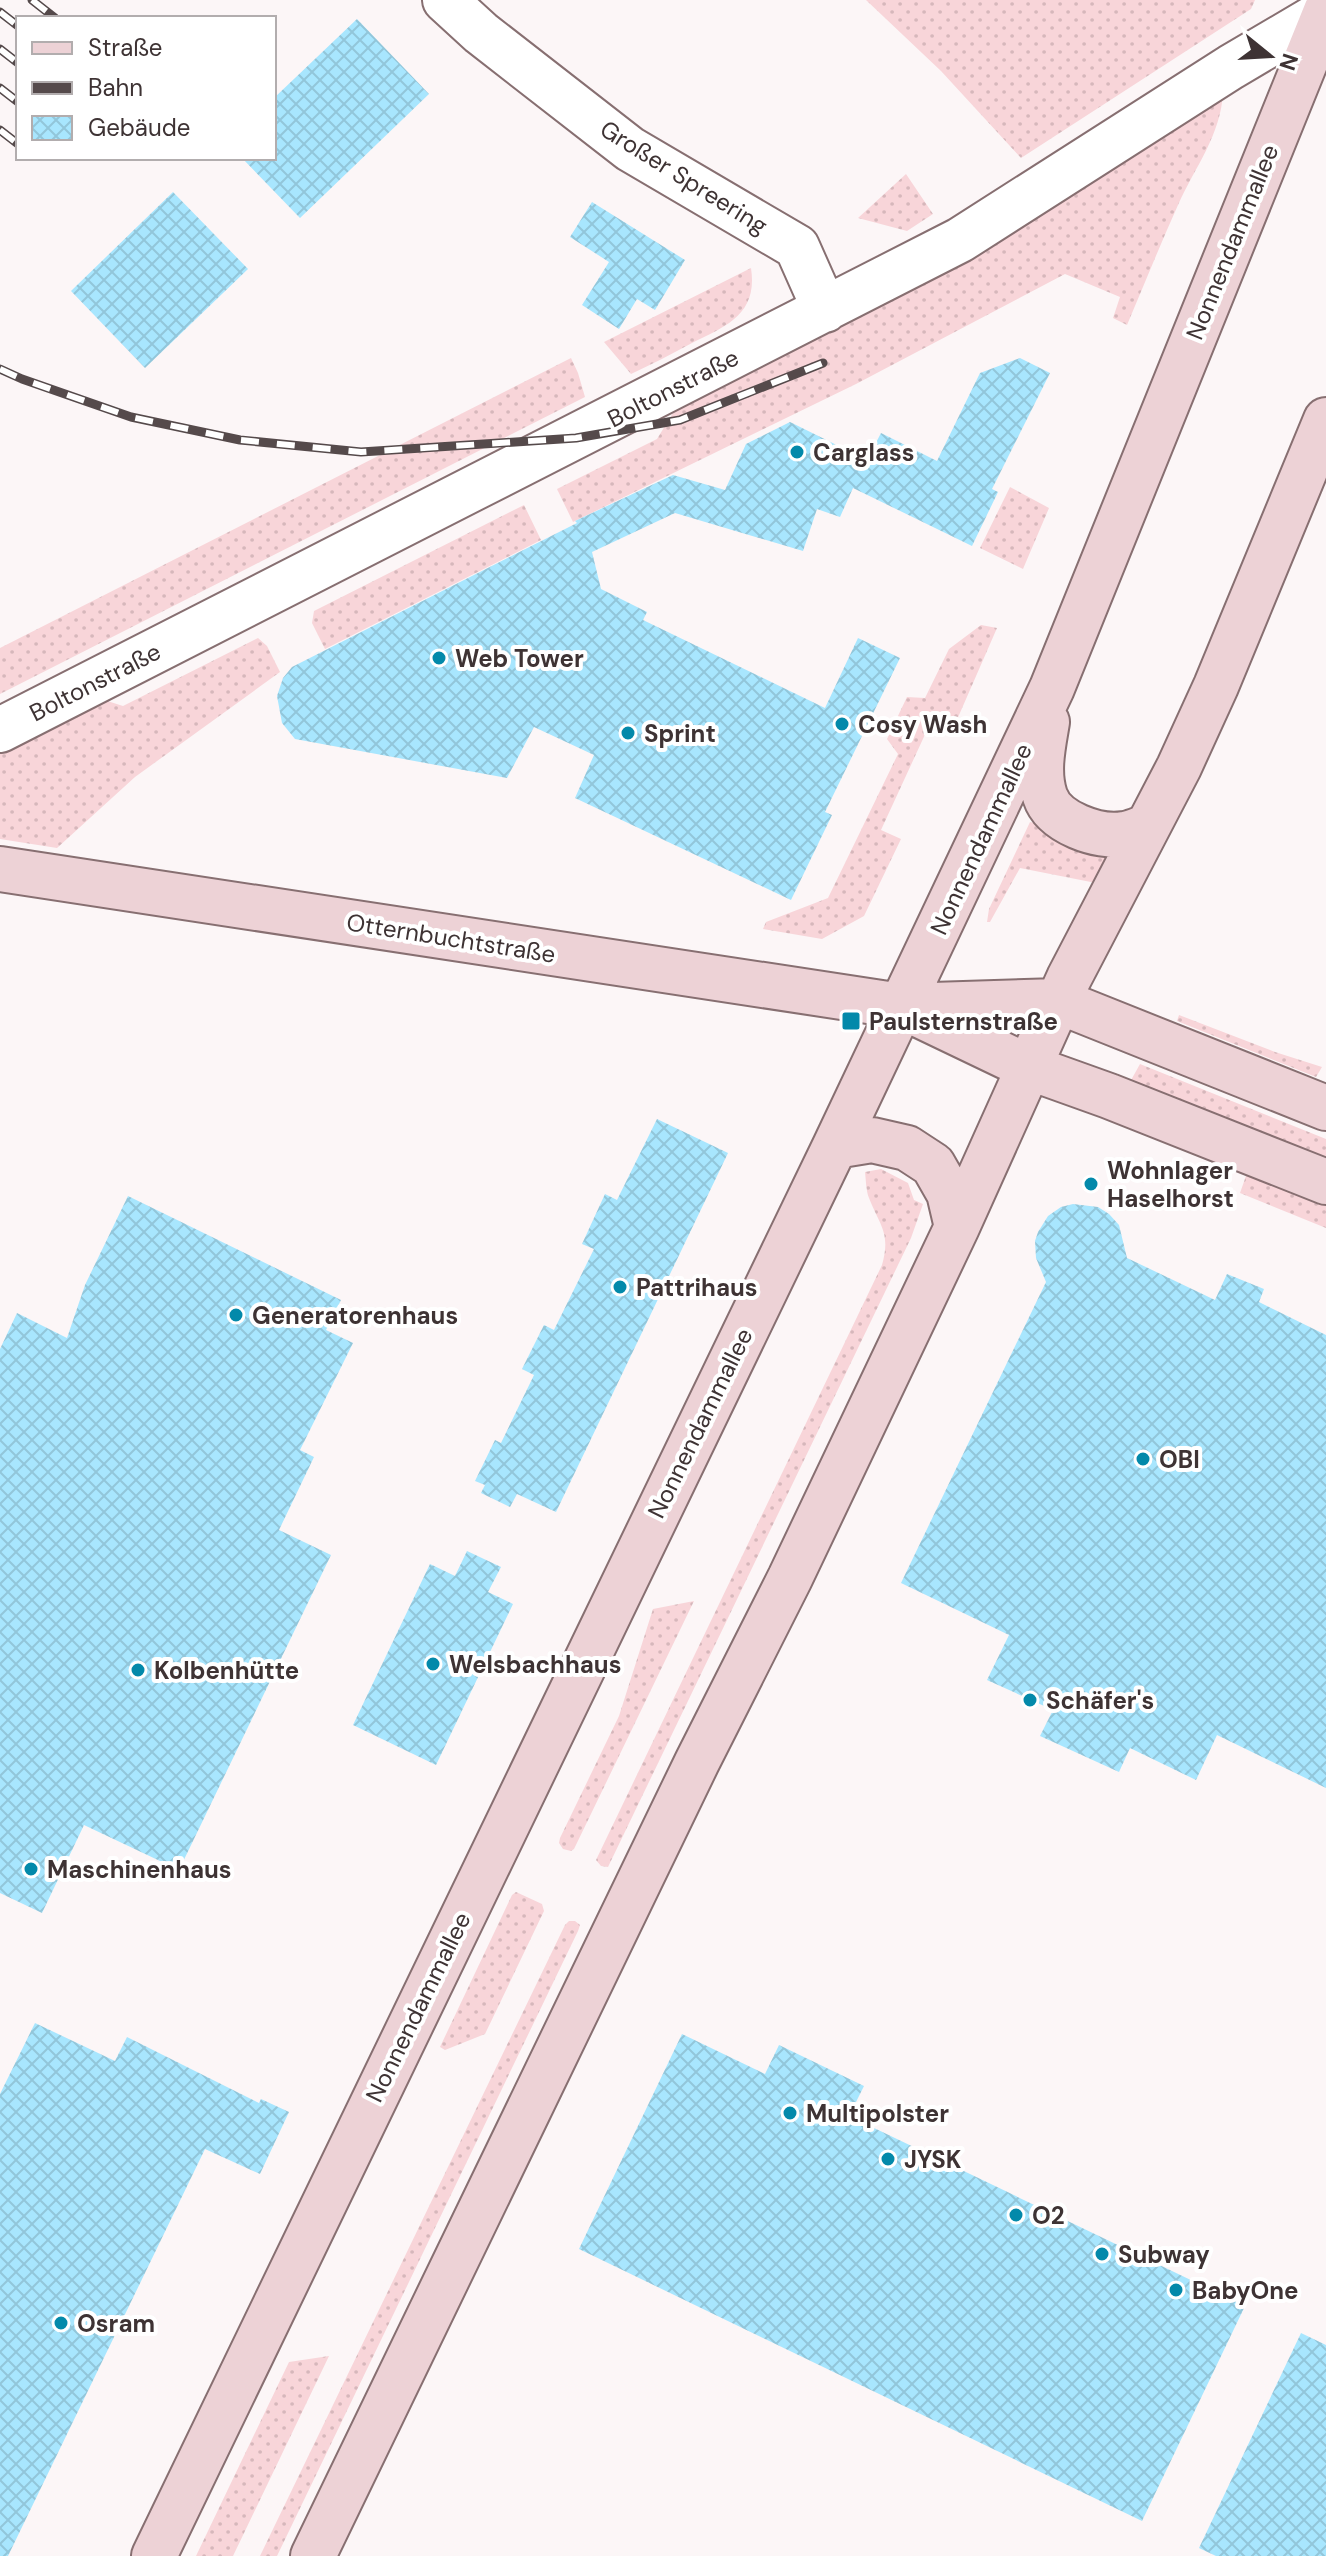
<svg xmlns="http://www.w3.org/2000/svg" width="1326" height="2556" viewBox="0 0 1326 2556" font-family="'DM Sans',sans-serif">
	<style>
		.grass { fill: url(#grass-dots) }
		.building { fill: url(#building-cross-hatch) }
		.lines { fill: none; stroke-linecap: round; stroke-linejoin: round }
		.street-casing { stroke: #876f71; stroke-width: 48 }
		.secondary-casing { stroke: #876f71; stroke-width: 48 }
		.street { stroke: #fff; stroke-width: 44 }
		.secondary { stroke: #edd2d6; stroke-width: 44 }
		.rail-casing { stroke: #554a4b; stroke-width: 9 }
		.rail { stroke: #fff; stroke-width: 6; stroke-dasharray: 18; stroke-linecap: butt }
		.poi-dot { fill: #0389aa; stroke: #fff; stroke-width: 3 }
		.labels { text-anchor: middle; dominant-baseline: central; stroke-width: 8; stroke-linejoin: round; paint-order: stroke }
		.street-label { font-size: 24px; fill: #3e3334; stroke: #fff }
		.poi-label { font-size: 24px; font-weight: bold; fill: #3e3334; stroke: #fff; text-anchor: start }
	</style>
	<defs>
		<pattern id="grass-dots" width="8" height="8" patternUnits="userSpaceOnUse" patternTransform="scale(2)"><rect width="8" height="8" fill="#f8d5d9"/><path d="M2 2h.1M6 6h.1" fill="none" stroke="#d6b7bb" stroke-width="1.8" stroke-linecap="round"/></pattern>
		<pattern id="building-cross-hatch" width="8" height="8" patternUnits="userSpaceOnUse" patternTransform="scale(2)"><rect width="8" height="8" fill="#a8e6fe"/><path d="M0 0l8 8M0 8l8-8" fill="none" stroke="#92c6da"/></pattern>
	</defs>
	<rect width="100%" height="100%" fill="#fcf6f7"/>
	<path class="grass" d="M866 0H1255L1251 9 1021 158 941 71Z
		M1223 92C1221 135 1195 167 1178 205 1160 245 1144 285 1127 325L1113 318 1120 297 1065 274 856 384 573 522 557 489 657 439 676 408Z
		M906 174 933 214 907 231 858 218Z
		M751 268C758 314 727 326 692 343 672 354 652 364 631 374L604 342Z
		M571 358 578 373 585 397 0 694V648Z
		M1010 487 1049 508 1023 569 980 548Z
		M524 505 541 540 325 649 312 623 314 611Z
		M981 625 997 628 956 722 934 715 881 830 901 839 864 916 822 939 763 929 766 922 828 898 898 754 887 739 907 697 925 698 949 649Z
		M258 638 267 646 280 672 135 777 57 848 0 839V748L98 698 123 706Z
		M1030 822 1039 824C1052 847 1084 853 1108 856L1096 883 1020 868 990 922H987L989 909Z
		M1179 1015 1275 1052 1322 1067 1316 1077 1177 1021Z
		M1140 1064 1326 1139V1161L1130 1082Z
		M881 1169 908 1183 914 1200 923 1204 911 1238 608 1867 601 1866 596 1860 882 1265C891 1233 880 1226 869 1198 866 1191 866 1180 865 1172Z
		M1247 1173 1326 1205V1228L1240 1193Z
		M694 1601 574 1849 571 1851 563 1849 559 1843 560 1838 619 1716 653 1609Z
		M516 1892 542 1904 544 1911 485 2034 445 2050 440 2047 512 1895Z
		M569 1921H575L580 1925 578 1931 277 2556H260L565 1925Z
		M329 2356 233 2556H196L289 2362Z"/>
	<path class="building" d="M357 19 429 94 300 218 242 158H274V98Z
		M173 192 248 269 145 368 71 291Z
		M592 202 685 260 655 310 637 299 619 329 582 305 609 262 570 237Z
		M1020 358 1050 373 992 489 998 492 972 546 853 488 840 517 817 509 803 551 675 513 592 552 601 589 647 612 643 620 825 708 858 638 900 658 825 812 832 815 791 900 575 798 594 755 534 727 507 778 295 739 282 723 277 696 283 678 292 667 577 523 575 521 673 475 725 490 746 444 790 422 867 460 881 433 937 461 980 373Z
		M657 1119 728 1153 556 1512 517 1494 510 1507 481 1493 485 1485 475 1481 495 1440 501 1443 534 1375 522 1369 544 1325 554 1330 594 1249 582 1244 605 1194 617 1200Z
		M128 1196 341 1300 326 1330 353 1343 300 1450 314 1457 279 1530 331 1555 179 1870 84 1825 42 1913 0 1893V1349L17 1313 67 1338 85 1285Z
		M1073 1204 1098 1207 1109 1214 1119 1225 1127 1258 1215 1300 1227 1274 1264 1289 1259 1302 1326 1335V1788L1217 1735 1196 1780 1130 1748 1119 1772 1040 1736 1053 1710 987 1680 1009 1635 901 1583 1046 1282 1036 1258 1035 1241 1038 1232 1048 1216 1061 1207Z
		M467 1551 501 1567 488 1592 513 1604 436 1765 353 1725 430 1564 455 1576Z
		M35 2023 115 2061 127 2037 259 2103 261 2099 289 2112 260 2174 205 2149 8 2556H0V2094Z
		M682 2034 765 2074 779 2045 864 2086 849 2116 1245 2306 1142 2521 579 2249Z
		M1301 2333 1326 2345V2556H1216L1199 2548Z"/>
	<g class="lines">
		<defs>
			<path id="street" d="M445 0 481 33 630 149 797 247 825 310
				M0 730 960 240 1231 67 1326 11"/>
			<path id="secondary" d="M1047 722C1043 746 1037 772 1045 796 1054 823 1098 838 1124 834 1132 833 1140 829 1148 826
				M0 869 901 1006 1058 1001 1326 1108
				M907 1009 1028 1067 1109 1096 1326 1182
				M835 1146 872 1140 907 1148 933 1165 949 1193 957 1227
				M154 2556 835 1146 1052 688 1326 11
				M313 2556 697 1762 790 1578 957 1227 1069 978 1179 767 1216 686 1326 420"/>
		</defs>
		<use href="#street" class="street-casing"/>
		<use href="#secondary" class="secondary-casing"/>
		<use href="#street" class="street"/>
		<use href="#secondary" class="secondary"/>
		<defs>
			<path id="rail" d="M32 0 55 18
				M0 12 18 26
				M0 49 18 63
				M0 88 18 102
				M0 130 18 144
				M0 369 22 379 131 417 240 440 361 452 576 438 680 420 823 363"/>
		</defs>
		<use href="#rail" class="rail-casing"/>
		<use href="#rail" class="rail"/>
	</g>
	<g class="poi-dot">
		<circle cx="797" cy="452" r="8"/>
		<circle cx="439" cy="658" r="8"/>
		<circle cx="842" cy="724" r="8"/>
		<circle cx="628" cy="733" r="8"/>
		<rect x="841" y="1011" width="20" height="20" rx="4"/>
		<circle cx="1091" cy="1184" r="8"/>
		<circle cx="620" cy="1287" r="8"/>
		<circle cx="236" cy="1315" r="8"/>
		<circle cx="1143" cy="1459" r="8"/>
		<circle cx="433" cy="1664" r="8"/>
		<circle cx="138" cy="1670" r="8"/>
		<circle cx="1030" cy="1700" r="8"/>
		<circle cx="31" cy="1869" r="8"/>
		<circle cx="790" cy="2113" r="8"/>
		<circle cx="888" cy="2159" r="8"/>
		<circle cx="1016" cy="2215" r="8"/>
		<circle cx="1102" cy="2254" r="8"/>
		<circle cx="1176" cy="2290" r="8"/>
		<circle cx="61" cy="2323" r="8"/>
	</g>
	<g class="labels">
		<g class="street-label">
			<text transform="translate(684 177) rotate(32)">Großer Spreering</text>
			<text transform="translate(1232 242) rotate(-68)">Nonnendammallee</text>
			<text transform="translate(673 388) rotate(-27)">Boltonstraße</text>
			<text transform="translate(95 682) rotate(-27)">Boltonstraße</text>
			<text transform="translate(981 839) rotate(-65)">Nonnendammallee</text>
			<text transform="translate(451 938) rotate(9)">Otternbuchtstraße</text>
			<text transform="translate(700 1423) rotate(-64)">Nonnendammallee</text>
			<text transform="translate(418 2007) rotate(-64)">Nonnendammallee</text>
		</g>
		<g class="poi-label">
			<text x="813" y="452">Carglass</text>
			<text x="455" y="658">Web Tower</text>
			<text x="858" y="724">Cosy Wash</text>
			<text x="644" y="733">Sprint</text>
			<text x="869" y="1021">Paulsternstraße</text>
			<text x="1107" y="1170">Wohnlager<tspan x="1107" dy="28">Haselhorst</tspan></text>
			<text x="636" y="1287">Pattrihaus</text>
			<text x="252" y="1315">Generatorenhaus</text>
			<text x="1159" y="1459">OBI</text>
			<text x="449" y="1664">Welsbachhaus</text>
			<text x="154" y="1670">Kolbenhütte</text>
			<text x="1046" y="1700">Schäfer's</text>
			<text x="47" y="1869">Maschinenhaus</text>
			<text x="806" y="2113">Multipolster</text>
			<text x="904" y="2159">JYSK</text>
			<text x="1032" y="2215">O2</text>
			<text x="1118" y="2254">Subway</text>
			<text x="1192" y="2290">BabyOne</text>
			<text x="77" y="2323">Osram</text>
		</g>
	</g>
	<rect x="16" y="16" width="260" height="144" fill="#ffffff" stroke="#b2adae" stroke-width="2"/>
	<rect x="32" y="42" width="40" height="12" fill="#edd2d6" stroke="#b2adae" stroke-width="2"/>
	<text x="88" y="56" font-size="24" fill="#3e3334">Straße</text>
	<rect x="32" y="82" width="40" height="12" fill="#554a4b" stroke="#b2adae" stroke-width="2"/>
	<text x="88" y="96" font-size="24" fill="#3e3334">Bahn</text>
	<rect x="32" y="116" width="40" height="24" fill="url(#building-cross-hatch)" stroke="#b2adae" stroke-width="2"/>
	<text x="88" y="136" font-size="24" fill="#3e3334">Gebäude</text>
	<g transform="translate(1270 56) rotate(108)" stroke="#ffffff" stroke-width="6" paint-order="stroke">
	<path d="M0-6L14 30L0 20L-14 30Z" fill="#3e3334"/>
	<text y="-12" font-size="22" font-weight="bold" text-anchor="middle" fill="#3e3334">N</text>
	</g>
</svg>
